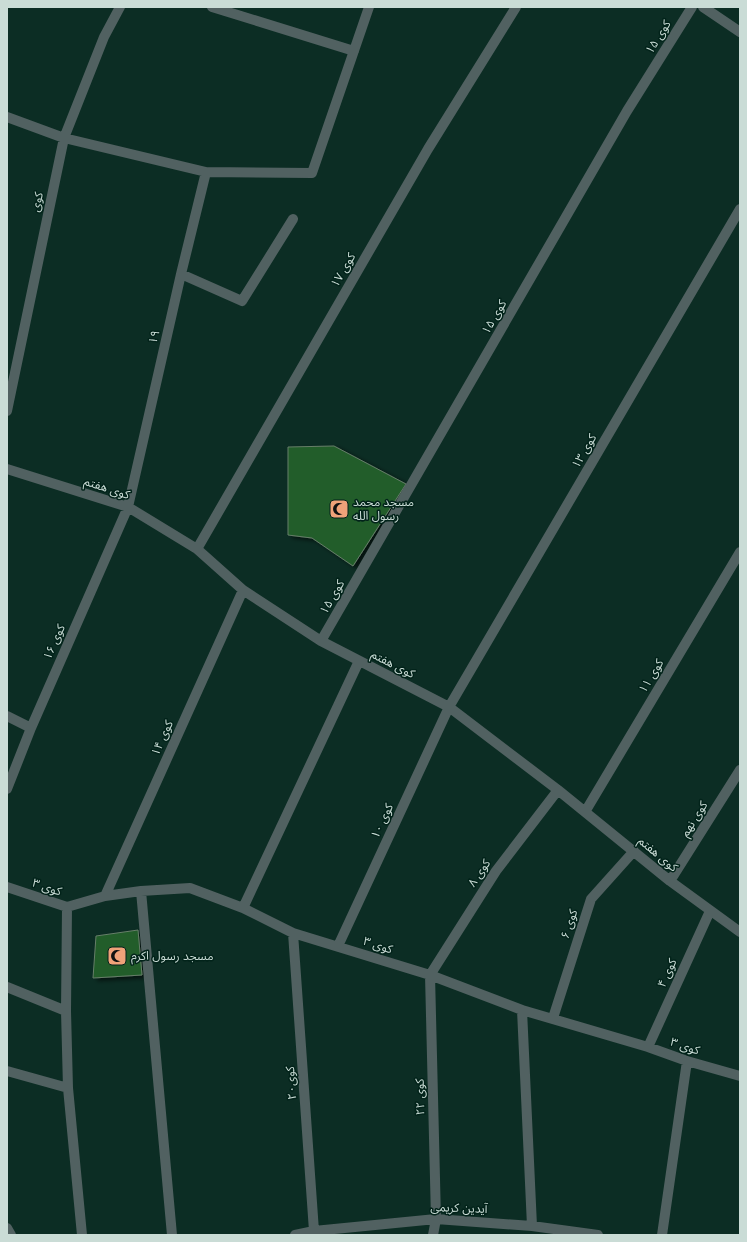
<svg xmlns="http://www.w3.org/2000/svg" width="747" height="1242" viewBox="0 0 747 1242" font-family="Helvetica,'Noto Sans Arabic',sans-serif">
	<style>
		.building { fill: #205d2a; stroke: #667e68; filter: url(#shadow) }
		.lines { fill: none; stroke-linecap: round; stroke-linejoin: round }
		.minor { stroke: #516161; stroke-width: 10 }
		.labels { text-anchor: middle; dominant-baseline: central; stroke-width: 3; stroke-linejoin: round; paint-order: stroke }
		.street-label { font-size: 12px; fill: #cadcd6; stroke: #02231a }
		.poi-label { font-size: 12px; fill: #cadcd6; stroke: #02231a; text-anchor: start }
	</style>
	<defs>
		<filter id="shadow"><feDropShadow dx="4.5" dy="2.5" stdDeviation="2" flood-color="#0009"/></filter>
	</defs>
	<rect width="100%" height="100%" fill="#0c2d24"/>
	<path class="building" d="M334 446 406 484 353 566 312 538 288 535V447Z
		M138 930 142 975 93 978 96 936Z"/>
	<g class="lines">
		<path class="minor" d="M212 7 354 51
			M703 7 740 32
			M7 117 64 138 206 172 312 173 369 7
			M181 274 242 301 293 219
			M7 411 64 138 104 37 120 7
			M7 469 128 507 197 549 243 590 321 641 449 707 558 790 670 881 740 932
			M197 549 428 149 516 7
			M321 641 627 111 692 7
			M7 716 31 728
			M7 789 31 728 128 507 181 274 206 172
			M585 812 740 552
			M670 881 740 770
			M7 887 67 907 105 896 141 891 190 888 243 908 293 933 430 975 522 1010 648 1047 687 1061 740 1076
			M141 891 172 1235
			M105 896 243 590
			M67 907 66 1011 68 1088 82 1235
			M243 908 359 661
			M293 933 314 1231
			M338 946 449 707 740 209
			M430 975 436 1219 433 1235
			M430 975 496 871 558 790
			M7 987 66 1011
			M522 1010 532 1226
			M553 1018 591 899 634 851
			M648 1047 710 911
			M7 1071 68 1088
			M7 1228 11 1235
			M295 1235 314 1231 436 1219 532 1226 598 1235
			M662 1235 687 1061"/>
	</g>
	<defs>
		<symbol id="mosque-square" viewBox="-11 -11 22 22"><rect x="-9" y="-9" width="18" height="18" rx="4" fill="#f0a279" stroke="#02231a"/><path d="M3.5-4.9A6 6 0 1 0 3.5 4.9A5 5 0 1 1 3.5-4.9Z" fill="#111"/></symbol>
	</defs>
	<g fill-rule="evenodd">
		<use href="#mosque-square" x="328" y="498" width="22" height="22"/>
		<use href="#mosque-square" x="106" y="945" width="22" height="22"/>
	</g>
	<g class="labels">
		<g class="street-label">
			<text transform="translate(658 37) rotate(-58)">کوی ۱۵</text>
			<text transform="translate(37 202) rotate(-78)">کوی</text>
			<text transform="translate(343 270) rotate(-60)">کوی ۱۷</text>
			<text transform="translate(494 317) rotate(-60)">کوی ۱۵</text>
			<text transform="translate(154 337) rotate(-77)">۱۹</text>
			<text transform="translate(584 451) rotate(-60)">کوی ۱۳</text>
			<text transform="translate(107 488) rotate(18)">کوی هفتم</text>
			<text transform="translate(332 597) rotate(-60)">کوی ۱۵</text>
			<text transform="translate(54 642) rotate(-66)">کوی ۱۶</text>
			<text transform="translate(393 664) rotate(27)">کوی هفتم</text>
			<text transform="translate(651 676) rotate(-59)">کوی ۱۱</text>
			<text transform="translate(162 738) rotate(-66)">کوی ۱۴</text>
			<text transform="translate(694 819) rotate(-58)">کوی نهم</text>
			<text transform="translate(382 821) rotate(-65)">کوی ۱۰</text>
			<text transform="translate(658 854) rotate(40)">کوی هفتم</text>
			<text transform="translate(479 873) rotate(-56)">کوی ۸</text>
			<text transform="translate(47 887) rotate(19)">کوی ۳</text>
			<text transform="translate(569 924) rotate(-72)">کوی ۶</text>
			<text transform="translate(378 945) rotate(18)">کوی ۳</text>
			<text transform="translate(667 973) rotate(-66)">کوی ۴</text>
			<text transform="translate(685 1046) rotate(19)">کوی ۳</text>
			<text transform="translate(291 1083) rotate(-94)">کوی۲۰</text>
			<text transform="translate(420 1097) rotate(-91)">کوی ۲۲</text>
			<text transform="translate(459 1208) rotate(2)">آیدین کریمی</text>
		</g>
		<g class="poi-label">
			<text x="353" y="502">مسجد محمد<tspan x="353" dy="14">رسول الله</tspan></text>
			<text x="131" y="956">مسجد رسول اکرم</text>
		</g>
	</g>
	<rect width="747" height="1242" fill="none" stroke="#cadcd6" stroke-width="16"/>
</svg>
